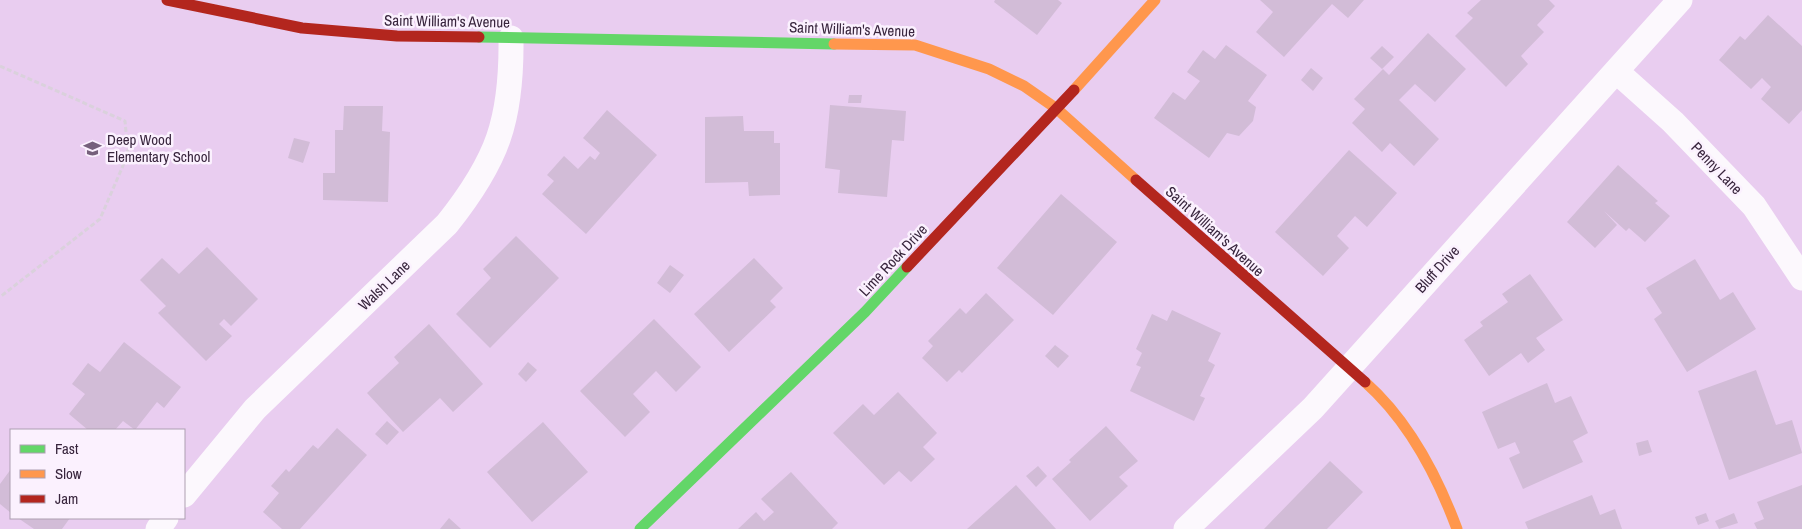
<svg xmlns="http://www.w3.org/2000/svg" width="1802" height="529" viewBox="0 0 1802 529" font-family="'Archivo Narrow',sans-serif">
	<style>
		.building { fill: #d2bcd7 }
		.lines { fill: none; stroke-linecap: round; stroke-linejoin: round }
		.path { stroke: #dad1dc; stroke-width: 3; stroke-dasharray: 5 2.5; stroke-linecap: butt }
		.street { stroke: #fcf8fd; stroke-width: 25 }
		.fast { stroke: #63d668; stroke-width: 11 }
		.slow { stroke: #ff974d; stroke-width: 11 }
		.jam { stroke: #b3261e; stroke-width: 11 }
		.labels { text-anchor: middle; dominant-baseline: central; stroke-width: 5; stroke-linejoin: round; paint-order: stroke }
		.street-label { font-size: 15px; fill: #38253d; stroke: #fbf1fe }
		.poi-label { font-size: 15px; fill: #38253d; stroke: #fbf1fe; text-anchor: start }
	</style>
	<rect width="100%" height="100%" fill="#e9cdf0"/>
	<path class="building" d="M995 0H1058L1062 3 1037 35 994 2Z
		M1260 0H1364L1348 18 1332 4 1284 57 1256 32 1273 12Z
		M1481 0H1549L1555 6 1537 25 1544 32 1521 56 1528 64 1506 87 1455 36 1473 18 1467 13Z
		M1768 15 1802 46V110L1789 124 1761 99 1771 87 1762 78 1751 89 1719 60 1740 36 1745 40Z
		M1428 33 1466 69 1435 102 1415 84 1399 100 1439 139 1414 166 1390 143 1382 152 1352 123 1365 109 1354 99 1383 69 1389 75Z
		M1226 45 1267 75 1248 101 1256 107 1253 121 1239 136 1227 133 1209 158 1154 118 1173 92 1185 100 1200 81 1187 72 1203 50 1215 59Z
		M1382 46 1394 57 1382 69 1370 58Z
		M1311 68 1323 78 1313 91 1301 80Z
		M849 95H862L861 103H848Z
		M830 105 906 111 904 141 892 140 887 197 838 193 840 170 825 168Z
		M344 106H383L382 131 390 132 388 202 323 200V173H335V130H343Z
		M607 110 657 155 586 234 542 194 554 181 547 175 564 156 578 169 590 156 595 160 600 153 583 138Z
		M743 116 744 131H774V143H780V195L749 196 748 182 705 183V117Z
		M294 138 310 142 303 163 288 158Z
		M1349 150 1397 193 1367 227 1355 216 1337 236 1349 248 1323 276 1275 232Z
		M1618 165 1658 201 1655 203 1670 216 1645 242 1629 228 1626 231 1604 211 1617 225 1595 248 1567 222Z
		M1061 194 1117 242 1053 315 997 268Z
		M516 236 559 278 490 348 456 314 491 278 483 269Z
		M207 247 258 299 231 326 224 319 219 324 232 336 206 361 158 313 166 306 140 280 162 258 179 274Z
		M754 258 783 288 770 301 776 307 729 352 694 314Z
		M1695 259 1720 300 1733 292 1756 329 1687 372 1654 319 1662 313 1646 288Z
		M670 265 684 275 670 293 657 283Z
		M1530 274 1563 320 1536 338 1545 350 1528 363 1521 353 1489 376 1464 340 1483 326 1480 322 1508 302 1502 294Z
		M986 293 1014 320 962 373 959 370 947 382 922 358 933 346 928 341 960 308 966 314Z
		M1172 310 1221 333 1208 361 1215 365 1200 396 1205 398 1194 421 1130 391 1141 367 1136 365 1142 353 1136 349 1152 314 1167 321Z
		M654 319 701 367 676 392 656 371 633 394 650 412 625 437 580 391Z
		M429 324 483 384 453 412 440 398 403 432 367 393 399 363 394 357Z
		M124 342 181 387 164 408 157 402 135 430 123 421 115 430H88L69 414 85 394 72 384 88 363 100 372Z
		M1055 345 1069 356 1058 368 1045 356Z
		M528 362 537 370 526 382 518 374Z
		M1756 370 1776 425 1792 420 1802 453 1729 480 1698 391Z
		M1547 383 1555 403 1571 396 1588 433 1573 441 1583 462 1523 489 1509 458 1520 453 1515 442 1498 449 1482 412Z
		M898 392 937 433 923 447 935 459 911 482 899 471 884 485 833 433 863 404 874 415Z
		M387 421 399 432 387 445 375 434Z
		M543 422 588 472 532 522 487 472Z
		M1106 426 1138 461 1119 477 1128 486 1090 521 1052 479 1071 462 1069 460Z
		M337 428 367 455 300 529H282L263 512 279 493 271 486 286 469 289 472 313 445 318 449Z
		M1648 440 1652 452 1639 456 1636 443Z
		M1330 461 1363 492 1327 529H1264Z
		M1038 466 1047 476 1036 487 1026 476Z
		M11 469V513L0 504V484Z
		M791 472 838 523 832 529H738L756 512 764 521 774 512 761 499Z
		M1016 485 1056 529H967Z
		M1802 485V529H1757L1754 523 1764 519 1757 502Z
		M1592 495 1600 515 1615 509 1622 529H1528L1525 522Z
		M1706 513 1709 521 1698 525 1695 517Z
		M1734 513 1738 523 1719 529 1715 521Z
		M18 518H70L62 529H34Z
		M449 518 461 529H440Z"/>
	<g class="lines">
		<path class="path" d="M0 66 125 121 128 154 100 219 0 297"/>
		<path class="street" d="M1616 71 1673 122 1754 206 1802 278
			M184 495 255 409 447 224C498 160 512 120 511 38
			M158 529 166 518
			M1186 529 1313 408 1680 0"/>
		<path class="fast" d="M479 37 834 44
			M640 529 865 312 907 267"/>
		<path class="slow" d="M834 44 915 45 989 69 1024 86 1057 109 1136 180
			M1074 90 1155 0
			M1365 382C1409 421 1437 475 1457 529"/>
		<path class="jam" d="M167 0 302 28 397 36 479 37
			M1136 180 1365 382
			M907 267 1074 90"/>
	</g>
	<defs>
		<symbol id="school-bare" viewBox="-9 -9 18 18"><path d="M0-5L7-2L0 1L-7-2ZM-4 1L0 2.5L4 1V4Q0 6-4 4Z" fill="#76607c" stroke="#fbf1fe" stroke-width="2.5" paint-order="stroke"/></symbol>
	</defs>
	<g fill-rule="evenodd">
		<use href="#school-bare" x="80" y="136" width="25" height="25"/>
	</g>
	<g class="labels">
		<g class="street-label">
			<text transform="translate(447 21) rotate(1)">Saint William's Avenue</text>
			<text transform="translate(852 29) rotate(2)">Saint William's Avenue</text>
			<text transform="translate(1717 168) rotate(46)">Penny Lane</text>
			<text transform="translate(1215 231) rotate(42)">Saint William's Avenue</text>
			<text transform="translate(893 260) rotate(-47)">Lime Rock Drive</text>
			<text transform="translate(1437 269) rotate(-48)">Bluff Drive</text>
			<text transform="translate(384 285) rotate(-44)">Walsh Lane</text>
		</g>
		<g class="poi-label">
			<text x="107" y="139">Deep Wood<tspan x="107" dy="17">Elementary School</tspan></text>
		</g>
	</g>
	<rect x="10" y="429" width="175" height="90" fill="#fbf1fe" stroke="#ad9fb1"/>
	<rect x="20" y="445" width="25" height="8" fill="#63d668" stroke="#ad9fb1"/>
	<text x="55" y="454" font-size="15" fill="#38253d">Fast</text>
	<rect x="20" y="470" width="25" height="8" fill="#ff974d" stroke="#ad9fb1"/>
	<text x="55" y="479" font-size="15" fill="#38253d">Slow</text>
	<rect x="20" y="495" width="25" height="8" fill="#b3261e" stroke="#ad9fb1"/>
	<text x="55" y="504" font-size="15" fill="#38253d">Jam</text>
</svg>
